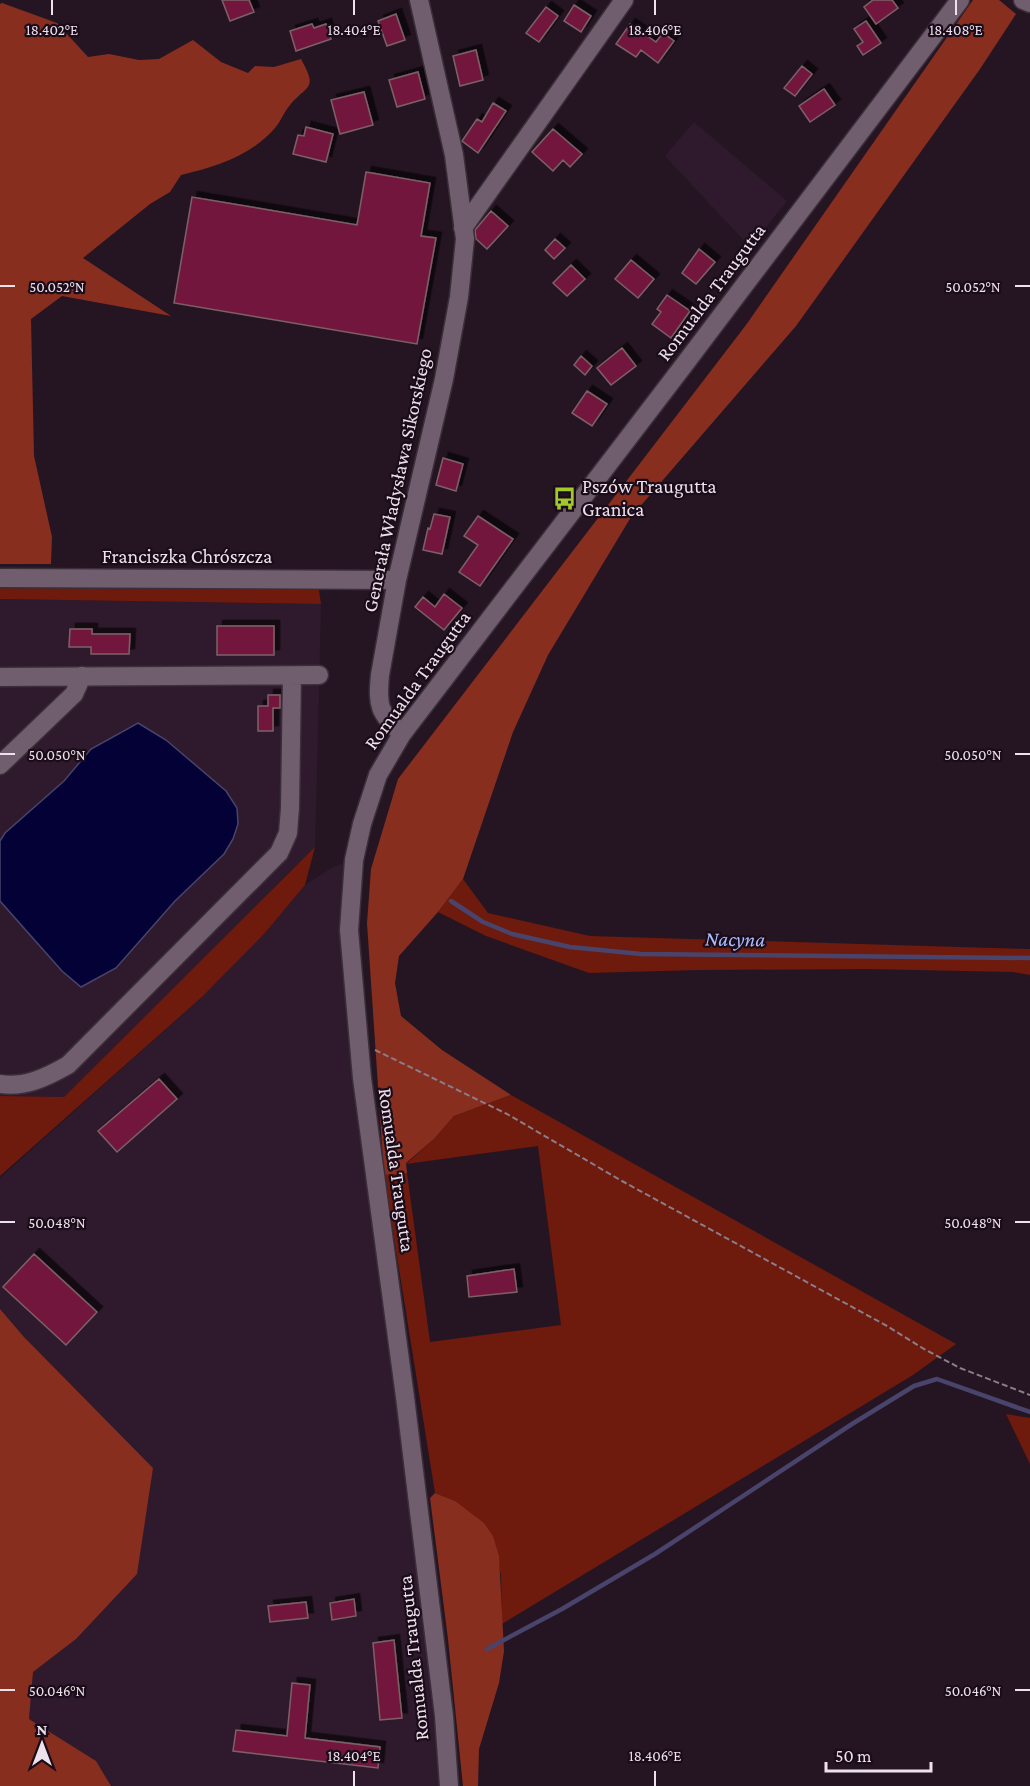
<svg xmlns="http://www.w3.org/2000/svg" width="1030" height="1786" viewBox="0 0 1030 1786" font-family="'Crimson Pro',serif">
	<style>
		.built { fill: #2f1a2d }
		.green { fill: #6e1a0d }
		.forest { fill: #882e1f }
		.water { fill: #030136; stroke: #49446c; stroke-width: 1.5 }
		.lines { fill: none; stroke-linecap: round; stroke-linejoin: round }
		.stream { stroke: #49446c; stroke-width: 4.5 }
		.building { fill: #72193d; stroke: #7c6168; stroke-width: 1.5; filter: url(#shadow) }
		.minor-casing { stroke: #3a2f39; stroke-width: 21 }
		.path { stroke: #8b7d89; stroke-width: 2; stroke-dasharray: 6 3; stroke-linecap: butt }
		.minor { stroke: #705d6e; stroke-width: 18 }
		.ticks { fill: none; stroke: #ede1eb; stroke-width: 2 }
		.labels { text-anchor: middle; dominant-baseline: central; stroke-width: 4.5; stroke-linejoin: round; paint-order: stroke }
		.street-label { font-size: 20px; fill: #ede1eb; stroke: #1b0c1a }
		.poi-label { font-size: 20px; fill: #ede1eb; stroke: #1b0c1a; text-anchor: start }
		.water-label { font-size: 21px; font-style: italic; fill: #a9bfff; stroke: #1b0c1a }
		.ticks-label { font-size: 15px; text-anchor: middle; fill: #ede1eb; stroke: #1b0c1a; stroke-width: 4.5; stroke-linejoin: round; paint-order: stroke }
	</style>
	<defs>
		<filter id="shadow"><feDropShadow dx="5.5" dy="-5.5" stdDeviation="0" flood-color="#0009"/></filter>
	</defs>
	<rect width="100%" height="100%" fill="#251523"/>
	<path class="built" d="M694 122 787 201 750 247 665 156Z
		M0 599 321 604 315 847 64 1097 0 1096Z
		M354 860 349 930 449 1786H111L96 1761 29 1719 33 1672 76 1639 153 1468 24 1337 0 1309V1178L203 996 265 933 305 885 333 867Z"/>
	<path class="green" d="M0 583 318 584 321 604 0 599Z
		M315 847 305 885 265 933 203 996 0 1176V1096L64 1097Z
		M463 879 488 913 590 936 1027 949H1030V975L1013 972 869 969 699 970 589 973 486 936 438 912Z
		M511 1095 956 1344 913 1375 502 1624 501 1577 498 1556 455 1501 435 1493 384 1175 407 1173 430 1342 561 1325 538 1146 406 1164 434 1139 454 1116Z
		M1006 1414 1030 1418V1464Z"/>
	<path class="forest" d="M973 0H999L1016 14 980 69 796 326 631 517 548 655 513 732 463 879 438 912 399 956 395 983 401 1016 442 1050 511 1095 454 1116 434 1139 406 1163 407 1173 384 1175 367 923 371 869 398 779 746 325Z
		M2 3 57 23 88 57 109 54 139 60 159 59 193 40 221 62 248 73 255 66 274 67 301 59C318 90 308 84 290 105 284 112 281 121 275 128 251 156 215 167 181 175L170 192 150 204 83 258 171 316 62 296 31 319 34 456 52 537 51 564H0V4Z
		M0 1309 24 1337 153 1468 137 1574 76 1639 33 1672 29 1719 96 1761 111 1786H0Z
		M435 1493 455 1501 484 1523 493 1536 499 1556 504 1651 499 1683 479 1749 478 1786H463L448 1639 430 1498Z"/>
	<path class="water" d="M138 723 166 740 226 791 237 808 238 824 233 839 224 854 175 901 116 968 81 987 62 971 0 901V841L5 833 64 781 91 749Z"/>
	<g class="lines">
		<path class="stream" d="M451 901 483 922 512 934 570 947 641 954 1030 958
			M487 1649 562 1609 655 1554 852 1424 914 1386 937 1379 1030 1412"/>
	</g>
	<path class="building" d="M222 0H249L254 12 230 21Z
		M873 0H892L898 8 876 24 864 7Z
		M574 5 591 16 581 32 564 21Z
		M546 7 558 16 539 42 526 33Z
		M396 14 405 40 387 46 378 21Z
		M866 21 881 43 863 55 857 46 863 42 854 29Z
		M312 24 314 28 326 24 331 39 296 51 290 31Z
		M630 24 656 42 663 33 674 41 658 63 641 50 636 57 616 44Z
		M476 50 483 80 460 86 453 56Z
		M802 66 812 74 795 96 784 88Z
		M418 72 425 99 397 107 389 80Z
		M824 89 835 105 810 122 799 106Z
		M364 92 373 125 340 134 331 100Z
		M493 103 506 111 478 153 462 141 477 119 482 122Z
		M306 127 333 134 326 162 293 154 298 135 304 136Z
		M553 129 582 154 570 167 563 160 553 171 532 152Z
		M366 172 430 183 421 236 436 238 417 344 174 303 192 197 357 225Z
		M491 211 508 226 487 249 476 239 475 230Z
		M555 239 565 248 554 259 545 250Z
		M699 249 715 262 696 284 682 273Z
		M631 260 654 279 638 298 615 279Z
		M571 265 585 279 567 296 553 283Z
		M667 295 690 311 671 338 652 324 661 312 657 309Z
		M622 348 636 366 611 385 597 368Z
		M581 356 592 366 585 375 574 365Z
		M587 391 607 404 592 426 572 413Z
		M443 458 463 464 456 491 436 485Z
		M434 514 450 517 442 554 423 550 428 528 430 529Z
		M478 516 513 539 480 586 459 572 478 545 464 536Z
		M444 594 462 608 444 630 415 607 423 597 435 607Z
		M217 626H274V655H217Z
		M70 629H92V634H130L129 654H91V647H69Z
		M268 695H280V708H273V731H258V706H268Z
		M159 1079 177 1099 117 1152 98 1131Z
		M34 1254 97 1312 66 1345 3 1287Z
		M514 1269 517 1292 469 1297 467 1276Z
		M354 1599 356 1616 332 1620 330 1603Z
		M306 1602 308 1618 270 1622 268 1606Z
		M394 1640 402 1718 380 1720 373 1643Z
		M292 1683 310 1685 305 1738 380 1747 378 1768 233 1751 236 1730 287 1736Z"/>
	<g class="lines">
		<defs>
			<path id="minor" d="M1023 0 1030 3
				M463 228 624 0
				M0 578 397 580
				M0 677 319 675
				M402 734C379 713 377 706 380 675L397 580 444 379 459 297 465 239 454 155 419 0
				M0 765 74 694 82 676
				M0 1084C25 1088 47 1077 68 1065L279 853 288 833 290 808 292 676
				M449 1786 444 1716 405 1397 362 1078 349 930 354 860 362 824 378 775 402 734 684 365 960 0"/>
		</defs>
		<use href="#minor" class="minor-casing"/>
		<path class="path" d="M375 1050 507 1114 622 1181 887 1326 924 1349 960 1368 1030 1395"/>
		<use href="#minor" class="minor"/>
	</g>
	<path class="ticks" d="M52 0V15M354 0V15M655 0V15M956 0V15M0 286H15M1015 286H1030M0 754H15M1015 754H1030M0 1222H15M1015 1222H1030M0 1690H15M1015 1690H1030M354 1771V1786M655 1771V1786"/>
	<defs>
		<symbol id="bus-bare" viewBox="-9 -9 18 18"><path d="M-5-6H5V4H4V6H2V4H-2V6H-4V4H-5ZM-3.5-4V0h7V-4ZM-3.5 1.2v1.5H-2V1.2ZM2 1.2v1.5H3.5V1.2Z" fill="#a1c929" stroke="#1b0c1a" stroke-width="2.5" paint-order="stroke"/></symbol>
	</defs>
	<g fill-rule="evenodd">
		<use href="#bus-bare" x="548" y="482" width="33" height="33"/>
	</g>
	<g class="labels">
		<g class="street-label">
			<text transform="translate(711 292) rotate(-53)">Romualda Traugutta</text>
			<text transform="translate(397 480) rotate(-78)">Generała Władysława Sikorskiego</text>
			<text x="187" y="556">Franciszka Chrószcza</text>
			<text transform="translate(417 680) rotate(-54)">Romualda Traugutta</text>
			<text transform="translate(397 1170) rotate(82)">Romualda Traugutta</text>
			<text transform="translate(413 1658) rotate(-96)">Romualda Traugutta</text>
		</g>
		<g class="poi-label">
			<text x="582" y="486">Pszów Traugutta<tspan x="582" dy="23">Granica</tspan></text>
		</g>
		<g class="water-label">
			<text transform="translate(735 939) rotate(1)">Nacyna</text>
		</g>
	</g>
	<g class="ticks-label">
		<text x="52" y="35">18.402°E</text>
		<text x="354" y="35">18.404°E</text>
		<text x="655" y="35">18.406°E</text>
		<text x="956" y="35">18.408°E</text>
		<text x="57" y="292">50.052°N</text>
		<text x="973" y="292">50.052°N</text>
		<text x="57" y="760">50.050°N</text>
		<text x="973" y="760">50.050°N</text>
		<text x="57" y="1228">50.048°N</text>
		<text x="973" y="1228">50.048°N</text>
		<text x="57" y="1696">50.046°N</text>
		<text x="973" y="1696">50.046°N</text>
		<text x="354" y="1761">18.404°E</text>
		<text x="655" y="1761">18.406°E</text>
	</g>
	<g transform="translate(42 1744)" stroke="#1b0c1a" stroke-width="4.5" paint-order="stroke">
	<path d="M0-4.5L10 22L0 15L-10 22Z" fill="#ede1eb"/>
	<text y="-9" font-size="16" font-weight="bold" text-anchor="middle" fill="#ede1eb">N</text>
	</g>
	<path d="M826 1762v9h105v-9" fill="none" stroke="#ede1eb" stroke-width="3"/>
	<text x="835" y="1762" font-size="18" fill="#ede1eb" stroke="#1b0c1a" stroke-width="4.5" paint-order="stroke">50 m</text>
</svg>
